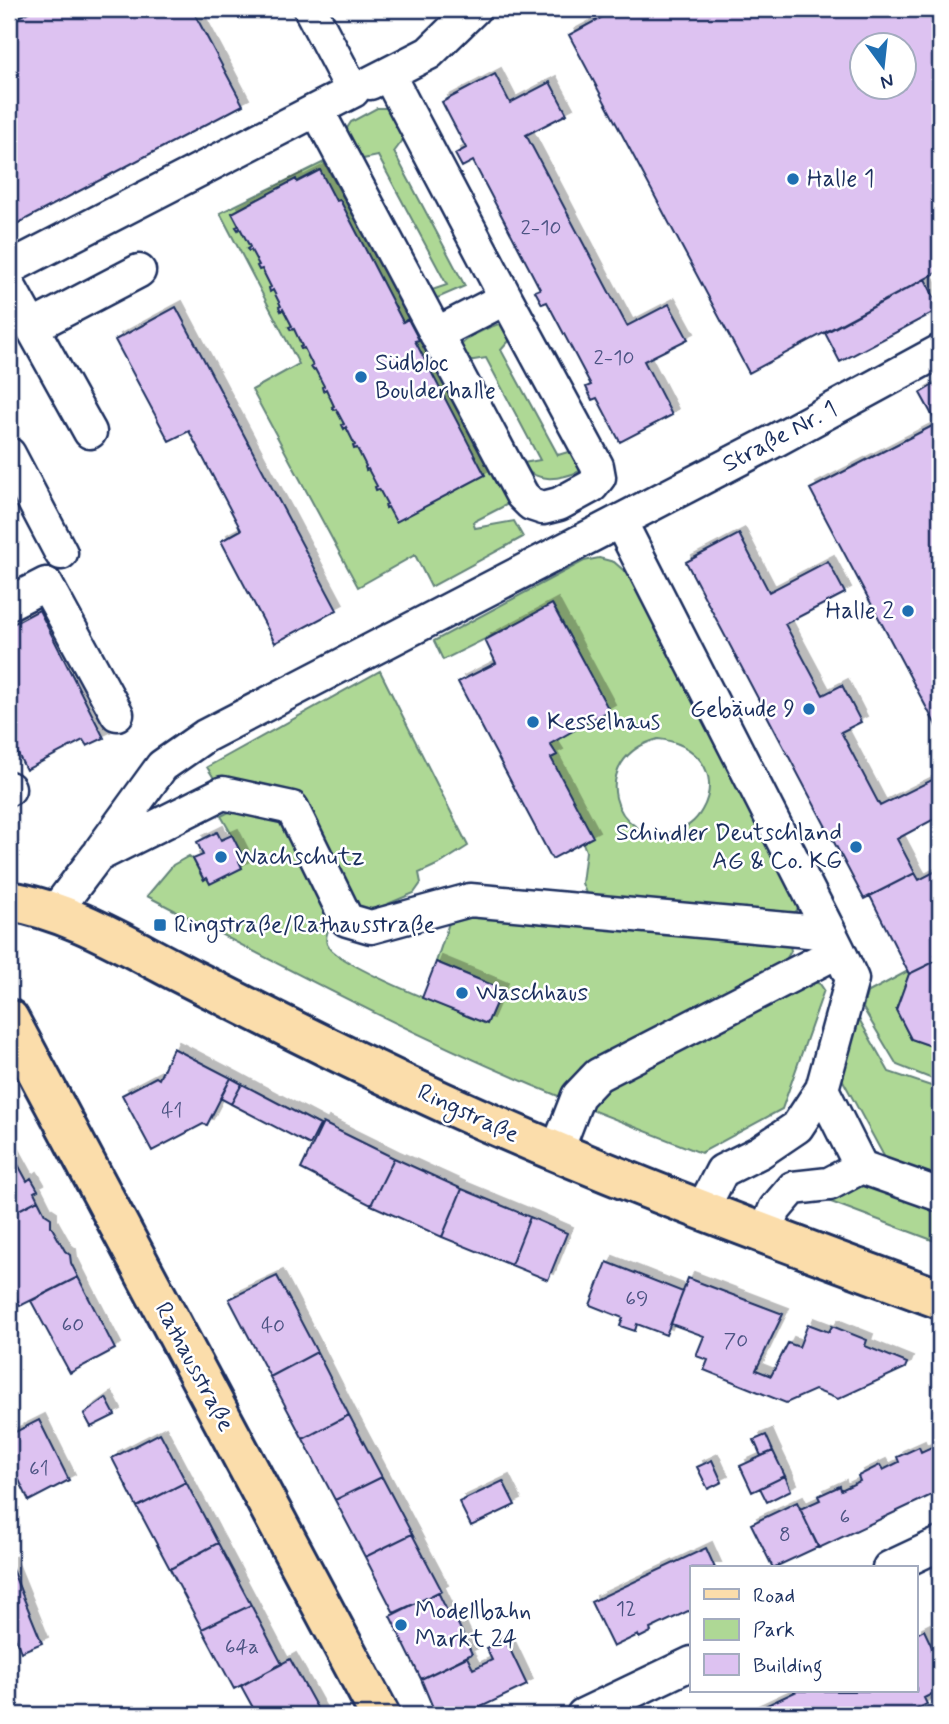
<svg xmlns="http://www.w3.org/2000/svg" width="949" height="1724" viewBox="0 0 949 1724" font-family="Mynerve,sans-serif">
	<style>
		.green { fill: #aed895; stroke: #64847a; stroke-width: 2; fill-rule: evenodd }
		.building { fill: #ddc2f1; stroke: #1b2f5e; stroke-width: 2; fill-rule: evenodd; filter: url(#shadow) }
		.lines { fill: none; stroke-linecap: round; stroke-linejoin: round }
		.minor-casing { stroke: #1b2f5e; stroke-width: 37 }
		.major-casing { stroke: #1b2f5e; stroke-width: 44 }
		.minor { stroke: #fff; stroke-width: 32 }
		.major { stroke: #fbddab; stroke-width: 38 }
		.poi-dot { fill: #1f6fb2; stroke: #fff; stroke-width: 2.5 }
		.labels { text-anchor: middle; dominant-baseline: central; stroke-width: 5; stroke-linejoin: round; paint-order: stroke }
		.number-label { font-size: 21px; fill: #4c5483 }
		.poi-label { font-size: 24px; fill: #1b2f5e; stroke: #fff; text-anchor: start }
		.street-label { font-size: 24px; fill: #1b2f5e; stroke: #fff }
	</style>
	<defs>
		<filter id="shadow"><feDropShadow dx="6" dy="-6" stdDeviation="0" flood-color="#0004"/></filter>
	</defs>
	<rect width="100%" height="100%" fill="#fff"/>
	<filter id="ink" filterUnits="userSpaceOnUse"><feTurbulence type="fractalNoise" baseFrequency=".0143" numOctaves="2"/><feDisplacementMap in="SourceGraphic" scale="14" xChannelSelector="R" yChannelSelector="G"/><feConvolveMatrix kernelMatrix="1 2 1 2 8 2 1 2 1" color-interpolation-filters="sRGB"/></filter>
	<g filter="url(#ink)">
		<path class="green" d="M377 108H388L408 133 394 152 465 286 435 299 429 291 447 285 378 156 353 161 342 136 351 122Z
			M324 162 352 213 358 211 492 462 489 469 508 504 473 522 475 528 514 521 523 537 431 587 415 555 358 587 252 390 299 364 220 213Z
			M509 322 517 332 501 350 558 455 581 448 583 470C559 480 539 484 518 464L540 460 486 358 461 362C460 358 458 354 459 350 461 337 498 323 509 322Z
			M599 558 614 562 630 576 800 890 804 901 793 915 596 900 586 893 582 883 586 851 551 758 556 755 550 744 608 710 553 605 443 660 434 641 584 561ZM658 739C694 742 723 773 702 810 696 821 685 829 673 832 613 846 586 758 658 739Z
			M380 671 468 846 441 863 419 873 421 883 414 893 371 911 346 900 308 824 220 788 207 767Z
			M235 809 274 818 290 832 335 919C330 927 324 934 327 944 335 965 461 1013 487 1024L502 989 436 962 450 920 468 910 790 945 791 951 785 961 581 1067 563 1098C420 1040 284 967 147 896L173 865 189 856 193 859 203 879 242 868 232 835 221 816Z
			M908 971 909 974 896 1010 911 1039 940 1049V1082L897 1065 863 1008 867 993Z
			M810 980 820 984 824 990 782 1109 701 1153 589 1109 594 1098 609 1087Z
			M859 1019 889 1072 940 1089V1182L892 1165 885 1158 841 1077Z
			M854 1181 940 1206V1243L823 1199Z"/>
		<path class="building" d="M34 9H192L243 105 9 228V22Z
			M617 9H940V271L749 373 569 35ZM862 46H904V88H862Z
			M495 74 510 103 550 82 567 114 526 135 627 326 669 304 688 339 644 361 672 415 620 442 597 398 592 400 586 387 591 385 547 302 542 304 535 291 540 289 473 161 462 167 455 154 466 148 442 102Z
			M320 170 336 201 340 200 403 322 408 319 419 340 415 341 485 475 396 522 388 507 386 508 385 505 387 504 379 489 376 490 375 487 377 486 368 469 366 470 365 467 366 466 357 448 354 449 353 446 355 445 346 427 344 429 342 425 344 424 336 409 334 410 332 407 334 406 326 389 323 391 322 387 324 386 315 369 313 370 311 367 313 366 304 348 301 349 300 347 302 346 294 329 291 330 289 327 292 326 283 309 281 311 279 307 281 306 273 290 270 292 269 288 271 287 262 269 259 270 257 266 259 265 251 250 249 251 247 249 250 247 240 228 238 230 236 227 239 226 232 213 296 179 297 182Z
			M925 279 940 309 840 362 825 333Z
			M176 307 337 610 275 643 221 541 241 530 189 431 169 441 115 340Z
			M940 381V422L937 424 920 393Z
			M940 422V733L810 489Z
			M739 534 769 592 828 561 845 593 785 624 823 695 842 685 861 722 841 732 880 806 940 776V816L897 839 915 873 864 899 686 562Z
			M552 604 609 710 550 744 557 755 551 758 593 837 552 859 458 682 496 663 485 640Z
			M39 610 104 738 87 746 83 740 26 770 9 736V626Z
			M217 832 221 840 232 835 244 859 239 861 242 868 210 884 207 878 204 880 193 859 203 855 197 842Z
			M940 869V952L935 955 938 960 909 974 870 896 915 873 919 880Z
			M938 960H940V1049L911 1039 896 1010 909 974Z
			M436 962 502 989 487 1024 422 998Z
			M173 1048 231 1078 207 1125 203 1124 152 1151 122 1095 156 1077 159 1079Z
			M231 1078 242 1084 231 1104 220 1098Z
			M242 1084 320 1125 310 1145 231 1104Z
			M323 1123 394 1158 371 1205 301 1169Z
			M9 1148 27 1181 31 1178 38 1190 34 1192 38 1200 9 1215Z
			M394 1158 462 1189 442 1237 371 1205Z
			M462 1189 530 1217 511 1265 442 1237Z
			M38 1200 45 1214 51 1218V1226L65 1251 70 1255 71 1263 78 1277 20 1306 9 1283V1215Z
			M530 1217 567 1233 548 1280 511 1265Z
			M607 1262 683 1292 666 1335 637 1324 635 1331 620 1326 623 1318 590 1305Z
			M277 1276 317 1352 270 1377 229 1299Z
			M78 1277 115 1349 70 1373 31 1301Z
			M688 1278 783 1314 756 1370 771 1376 788 1343 799 1347 808 1324 829 1332 832 1326 867 1340 865 1346 907 1363 905 1368 838 1399 815 1390 786 1403 704 1370 708 1360 696 1356 704 1336 671 1324Z
			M317 1352 349 1415 303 1439 270 1377Z
			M106 1398 115 1415 91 1427 84 1414Z
			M349 1415 382 1477 335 1500 303 1439Z
			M39 1420 69 1480 29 1501 9 1459V1435Z
			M160 1433 186 1482 137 1507 112 1458Z
			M766 1435 773 1451 761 1456 754 1440Z
			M940 1443V1491L819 1548 800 1509 820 1500 818 1496 840 1486 841 1490 860 1481 858 1476 880 1465 883 1470 899 1462 897 1457 919 1447 921 1452Z
			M773 1451 785 1476 752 1492 740 1466Z
			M712 1460 722 1482 708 1489 697 1467Z
			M785 1476 791 1490 767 1502 760 1488Z
			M382 1477 412 1534 365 1557 335 1500Z
			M503 1481 515 1505 471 1526 459 1502Z
			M186 1482 218 1543 170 1569 137 1507Z
			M797 1502 818 1547 773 1568 751 1524Z
			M412 1534 442 1591 394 1613 365 1557Z
			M218 1543 251 1605 202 1629 170 1569Z
			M706 1548 715 1568H692V1612L688 1611 650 1629 651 1632 639 1638 638 1635 613 1647 591 1602Z
			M9 1562 42 1643 21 1652 9 1622Z
			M438 1592 451 1619 455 1617 472 1654 421 1679 390 1616Z
			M251 1605 282 1664 234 1689 202 1629Z
			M924 1630 940 1664V1690L924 1698 927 1704 906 1715H751L750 1713 797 1691H916V1634Z
			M505 1639 527 1685 464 1715H436L421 1679 467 1657 473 1669 492 1660 486 1648Z
			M290 1659 321 1715H257L241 1686Z"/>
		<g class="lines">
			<defs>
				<path id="minor" d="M388 74 506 298 436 334
					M370 83 429 53 474 9
					M317 110 522 495 531 504 543 508 559 504 592 486 599 477 597 466 506 298
					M9 268 353 91 310 9
					M9 286 90 432
					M32 327 139 271
					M9 454 61 553
					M9 603 46 584 117 714
					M9 788V789
					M101 850 162 766 205 736 776 440 940 351
					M54 913 97 856 223 793 292 808 347 920 371 927 470 900 830 933 620 521
					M822 1089 861 1167
					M556 1153 578 1096 598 1075 839 951 830 933
					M861 1167 940 1195
					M702 1210 722 1171 760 1152 797 1127 822 1089 852 979 839 951
					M765 1234 775 1209 793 1188 829 1184 861 1167
					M889 1568 940 1544
					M583 1715 692 1663"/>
				<path id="major" d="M9 901C67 910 122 943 174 970 241 1004 309 1039 377 1071 560 1160 750 1229 940 1299
					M9 1019 380 1715"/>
			</defs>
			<use href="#minor" class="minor-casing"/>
			<use href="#major" class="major-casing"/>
			<use href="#minor" class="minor"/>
			<use href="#major" class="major"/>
		</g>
	</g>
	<g class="poi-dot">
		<circle cx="793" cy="179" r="7"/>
		<circle cx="361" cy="377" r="7"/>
		<circle cx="908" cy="611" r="7"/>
		<circle cx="809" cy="709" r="7"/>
		<circle cx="533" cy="722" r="7"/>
		<circle cx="856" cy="847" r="7"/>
		<circle cx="221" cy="857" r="7"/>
		<rect x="153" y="918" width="14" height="14" rx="3.5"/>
		<circle cx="462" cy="993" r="7"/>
		<circle cx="401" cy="1625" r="7"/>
	</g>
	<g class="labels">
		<g class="number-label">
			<text x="541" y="228">2-10</text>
			<text x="614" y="358">2-10</text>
			<text x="172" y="1111">41</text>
			<text x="637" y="1299">69</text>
			<text x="73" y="1325">60</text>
			<text x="273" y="1326">40</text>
			<text x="736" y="1341">70</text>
			<text x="39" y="1469">61</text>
			<text x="845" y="1517">6</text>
			<text x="785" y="1535">8</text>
			<text x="626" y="1609">12</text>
			<text x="242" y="1647">64a</text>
		</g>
		<g class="poi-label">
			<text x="807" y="179">Halle 1</text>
			<text x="375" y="363">Südbloc<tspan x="375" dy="28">Boulderhalle</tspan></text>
			<text x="894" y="611" text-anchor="end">Halle 2</text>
			<text x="795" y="709" text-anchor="end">Gebäude 9</text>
			<text x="547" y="722">Kesselhaus</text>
			<text x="842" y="833" text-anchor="end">Schindler Deutschland<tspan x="842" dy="28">AG &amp; Co. KG</tspan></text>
			<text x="235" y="857">Wachschutz</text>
			<text x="174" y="925">Ringstraße/Rathausstraße</text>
			<text x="476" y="993">Waschhaus</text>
			<text x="415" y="1611">Modellbahn<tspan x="415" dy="28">Markt 24</tspan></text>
		</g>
		<g class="street-label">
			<text transform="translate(780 437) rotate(-28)">Straße Nr. 1</text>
			<text transform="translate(468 1114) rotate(25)">Ringstraße</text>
			<text transform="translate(194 1367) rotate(62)">Rathausstraße</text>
		</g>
	</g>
	<rect width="949" height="1724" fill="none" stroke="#fff" stroke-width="35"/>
	<rect x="18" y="18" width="914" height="1689" fill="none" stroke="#1b2f5e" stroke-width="2.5" filter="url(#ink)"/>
	<rect x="690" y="1566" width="228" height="126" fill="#ffffff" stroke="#a4acbf" stroke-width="2"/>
	<rect x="704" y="1589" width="35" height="10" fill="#fbddab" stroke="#a4acbf" stroke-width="2"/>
	<text x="753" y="1602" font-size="21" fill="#1b2f5e">Road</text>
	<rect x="704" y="1619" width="35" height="21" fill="#aed895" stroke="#a4acbf" stroke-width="2"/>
	<text x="753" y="1636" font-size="21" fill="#1b2f5e">Park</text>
	<rect x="704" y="1654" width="35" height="21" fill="#ddc2f1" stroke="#a4acbf" stroke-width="2"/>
	<text x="753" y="1672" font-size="21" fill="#1b2f5e">Building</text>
	<g transform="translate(883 66) rotate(165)"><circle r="33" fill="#ffffff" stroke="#a4acbf" stroke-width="2"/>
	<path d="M0-5L12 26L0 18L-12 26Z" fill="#1f6fb2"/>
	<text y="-10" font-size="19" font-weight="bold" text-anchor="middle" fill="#1b2f5e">N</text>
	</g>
</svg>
